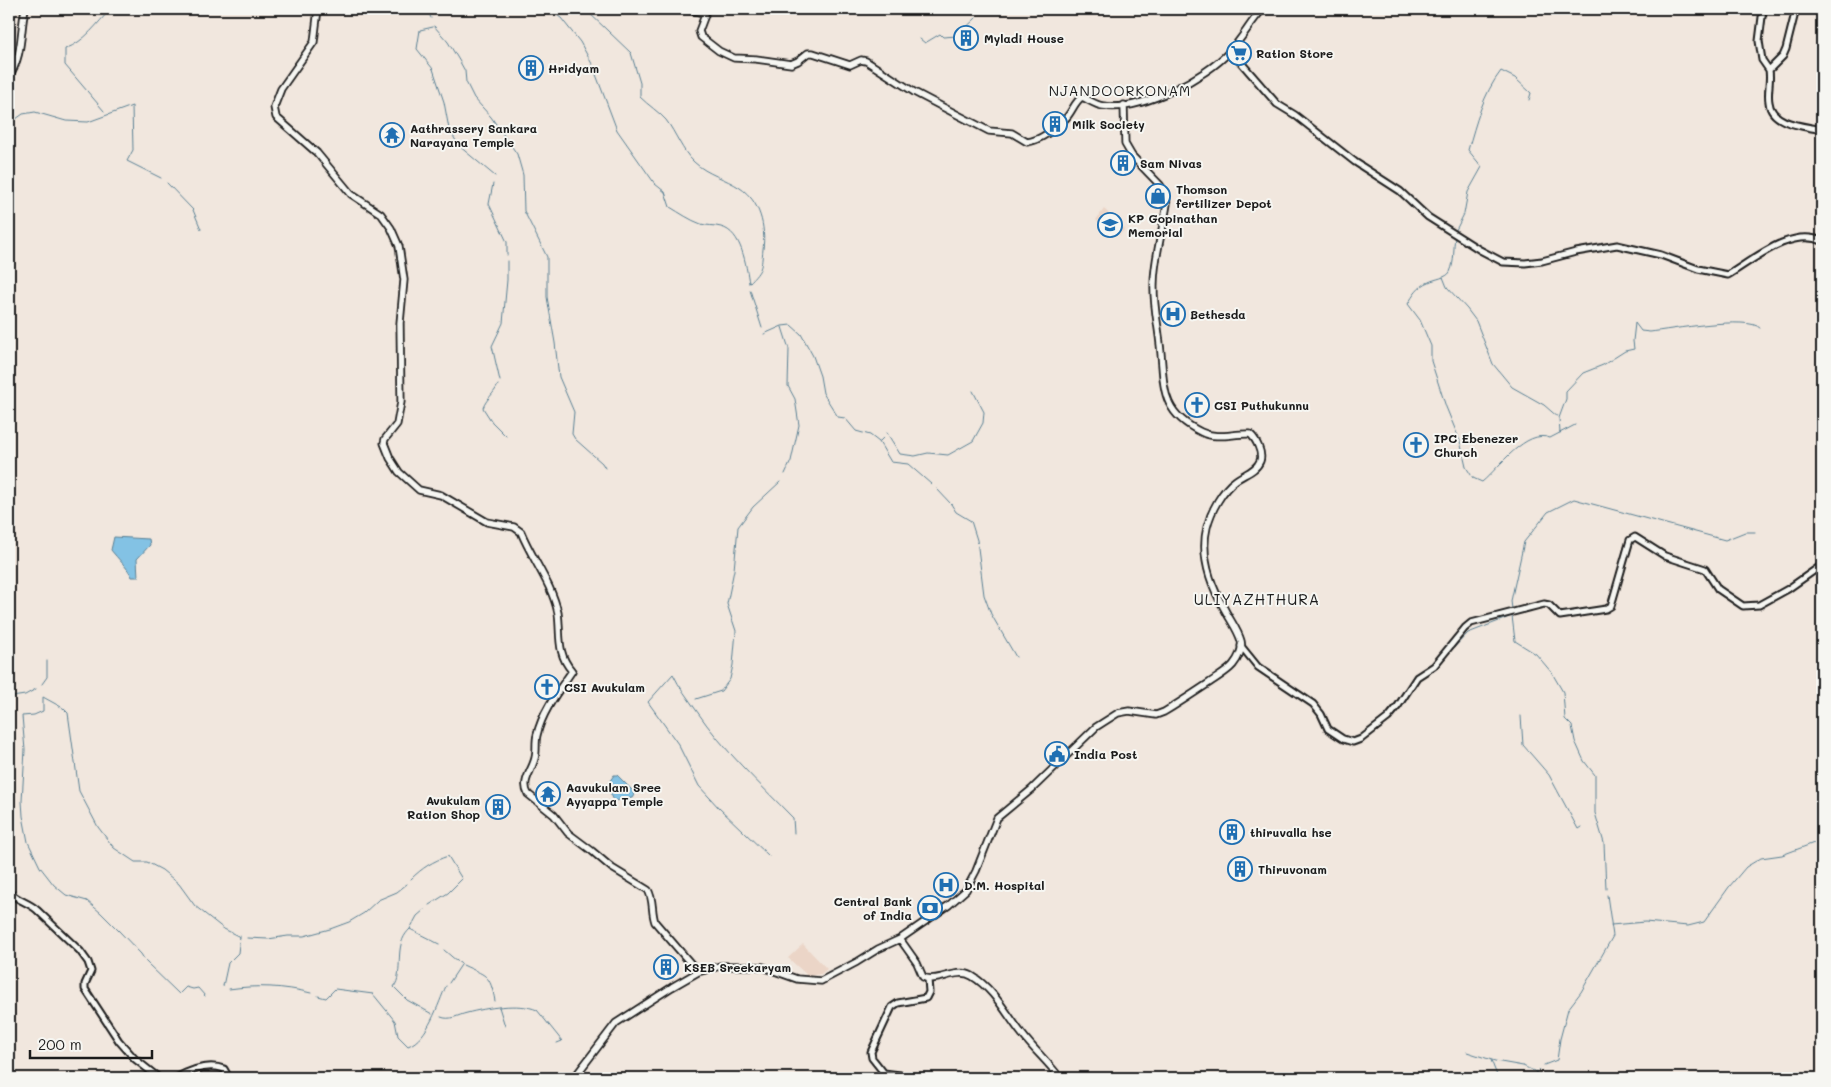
<svg xmlns="http://www.w3.org/2000/svg" width="1831" height="1087" viewBox="0 0 1831 1087" font-family="Mali,sans-serif">
	<style>
		.built { fill: #ebd5c7 }
		.water { fill: #83c2e4; stroke: #5a8094 }
		.lines { fill: none; stroke-linecap: round; stroke-linejoin: round }
		.stream { stroke: #5a8094; stroke-width: 1 }
		.tertiary-casing { stroke: #1c1c1c; stroke-width: 9 }
		.secondary-casing { stroke: #1c1c1c; stroke-width: 9 }
		.tertiary { stroke: #f6f6f2; stroke-width: 5 }
		.secondary { stroke: #f6f6f2; stroke-width: 5.5 }
		.labels { text-anchor: middle; dominant-baseline: central; stroke-width: 4; stroke-linejoin: round; paint-order: stroke }
		.poi-label { font-size: 12px; font-weight: bold; fill: #1c1c1c; stroke: #f6f6f2; text-anchor: start }
		.neighbourhood-label { font-size: 14px; letter-spacing: 1px; fill: #1c1c1c; stroke: #f6f6f2 }
		.quarter-label { font-size: 15px; letter-spacing: 1px; fill: #1c1c1c; stroke: #f6f6f2 }
	</style>
	<rect width="100%" height="100%" fill="#f1e7de"/>
	<filter id="ink" filterUnits="userSpaceOnUse"><feTurbulence type="fractalNoise" baseFrequency=".02" numOctaves="2"/><feDisplacementMap in="SourceGraphic" scale="10" xChannelSelector="R" yChannelSelector="G"/><feConvolveMatrix kernelMatrix="1 2 1 2 8 2 1 2 1" color-interpolation-filters="sRGB"/></filter>
	<g filter="url(#ink)">
		<path class="built" d="M1104 209 1125 229 1119 235 1115 232 1113 235 1096 220Z
			M803 944 827 969 821 974 808 976 788 958Z"/>
		<path class="water" d="M114 537 149 539 150 545 137 559 138 577H132C129 569 117 558 111 550Z
			M614 775H617L632 790 634 795 632 798 614 801 607 785Z"/>
		<g class="lines">
			<path class="stream" d="M427 9 431 18
				M548 9 561 18 580 42 592 64 617 130 655 184 665 192 670 207C680 213 690 220 701 224 707 226 714 225 721 227 742 232 746 265 749 283
				M585 9 631 53 640 83V97C648 105 659 112 666 120 676 133 682 151 694 162 708 175 725 178 740 188 760 201 766 227 763 249 761 268 763 269 749 283
				M434 26 448 42 460 62 465 71 466 82 474 98 491 117 517 154 523 175 524 211 547 257V297L555 343 559 377 574 412 572 434 575 439 602 463 605 468
				M433 27 420 30 417 49 433 69 444 102 449 129 459 146 495 176
				M920 39 925 43 940 34 943 37 957 36 976 18
				M104 111 65 65V49C86 41 96 24 111 9
				M9 124 23 114 35 112 66 121 88 122 132 106 133 150 127 161 161 178
				M167 183 193 210 201 229
				M493 184 489 204 507 242V255
				M1456 230 1464 214 1468 192 1482 167 1468 150C1476 123 1483 94 1501 71L1515 78 1531 93 1529 100
				M1455 237C1453 249 1455 261 1450 272 1447 278 1434 279 1429 282 1419 286 1413 295 1408 304L1420 320 1431 346V361L1446 407 1460 441 1466 467 1473 478 1482 482C1499 468 1526 428 1550 438L1575 425
				M1443 277 1447 287 1467 309 1476 321 1493 364 1512 387 1544 405 1559 418 1560 433
				M750 290 762 328
				M782 327 789 349 788 386 795 399 799 425 791 461 785 474
				M764 334 782 326 791 325 801 334 813 356 820 376 823 393 838 417 845 418 856 431 870 435 879 442 891 462 908 464 931 484
				M500 381 492 346 503 323 507 280V261
				M498 385C494 394 486 399 483 408L492 422 506 436
				M1559 418 1566 399V391L1583 373 1603 365 1625 351 1634 349 1633 341 1635 323 1641 331 1650 332C1669 330 1749 315 1760 328
				M887 433 900 454 915 456 928 453 948 455 973 441 983 423 984 412 973 391
				M880 441 883 438
				M937 489 951 504 956 512 971 521 977 540 984 595 991 614 1016 657
				M1512 609 1511 601 1524 542 1548 512 1574 499 1725 540 1745 532H1755
				M1442 660 1468 633 1512 616 1515 641 1536 654 1552 673 1563 692 1565 719 1572 726 1575 741 1584 761 1595 775V813L1604 843 1606 889
				M1416 682 1437 666
				M42 684 47 677V661
				M12 697 25 695 36 689
				M696 699 721 691 730 679 733 665 736 631 727 604 734 570 738 527 753 507 780 482
				M1521 716 1523 745 1549 775 1578 829 1581 827
				M1373 733 1381 726
				M769 856 719 808 699 786 678 744 648 702 673 674C679 687 688 698 696 710 724 751 758 782 793 818L794 833
				M411 879C422 868 433 861 448 856L462 879 448 893 429 905
				M424 910 417 916 410 929 439 944
				M1611 925 1645 922 1688 926 1704 922 1729 887 1746 867 1761 858 1782 855 1822 840
				M410 929C396 942 401 959 398 976 398 979 396 984 394 987L407 1000 432 1014
				M247 938 268 939 288 936H304L330 929 349 922 364 913 378 900 397 892 407 884
				M444 950C450 955 456 961 463 965 486 976 490 973 495 1001
				M449 983 461 965
				M223 986 228 963 238 953 240 936
				M229 989C256 985 284 986 311 993
				M205 996 198 988 193 989 186 987 179 994 146 962 141 954 119 931 101 913 87 901 66 895 54 885 40 867 28 842 23 816 22 801 25 750 22 716 34 715 43 711V697L63 708 68 713 79 791 98 827 114 848 135 862H147L162 870 179 884 195 906 224 929 240 937
				M318 996 326 998 335 989 373 994 395 1021 398 1036 408 1046C428 1039 438 1004 446 986
				M499 1007 505 1026
				M441 1017C450 1021 458 1015 467 1013 486 1008 519 1002 537 1010L562 1041 557 1043
				M1467 1052 1495 1061 1523 1066 1536 1072
				M1491 1060 1498 1078
				M1544 1065 1557 1060 1560 1039 1568 1009 1581 992 1613 936 1607 895
				M1535 1078 1536 1072 1539 1069"/>
			<defs>
				<path id="tertiary" d="M1763 9 1759 41 1762 60 1769 70
					M1796 9 1786 49 1783 56 1769 70C1771 81 1767 92 1769 102 1771 125 1805 126 1822 130
					M1231 51 1277 104 1295 115 1355 162 1400 191 1428 217 1480 250 1503 262 1525 263 1542 261 1576 252 1617 245 1661 255 1698 269 1728 275C1753 260 1791 227 1822 241
					M1241 646 1258 667 1313 704 1321 714 1328 729 1343 739 1353 742 1361 739 1388 718 1398 706 1417 677 1434 666 1465 628 1471 623 1544 604 1549 605 1560 616 1606 609 1611 606 1630 540 1635 537 1665 556 1705 569 1718 589 1743 606 1759 605 1788 589 1822 565
					M9 892C18 901 28 902 37 910L80 951 88 962 91 971 85 984V989L119 1041 135 1059 159 1078
					M176 1078C190 1070 208 1063 224 1069L229 1078
					M905 1078 900 1075 884 1073 872 1058 871 1052 892 1007 898 1003 926 998 929 992 928 979"/>
				<path id="secondary" d="M318 9 314 42 281 89 274 107 276 117 317 153 351 194 381 214 391 228 399 246 404 280 400 323 401 402 397 424 385 439 384 443 390 458 399 472 419 490 441 495 487 522 514 527 521 532C532 559 552 584 558 613 561 635 556 653 572 671 559 690 542 712 537 735 535 742 537 751 535 758 532 771 521 781 528 794L554 815 568 833 592 851 612 868 648 890C654 900 651 911 655 922L698 972
					M687 9 704 13 705 15 699 31 701 37 719 51 734 58 756 59 791 64 798 61 808 53H813L850 65 861 60 866 61 914 92 958 115 989 131 1012 133 1027 142C1039 141 1057 128 1065 119 1072 113 1074 102 1082 97 1089 100 1096 105 1103 106 1140 112 1206 78 1230 51 1243 38 1250 22 1263 9
					M9 76C23 56 20 32 25 9
					M900 939 917 963 923 977C937 984 956 967 972 976 994 989 1007 1015 1022 1034 1034 1050 1049 1063 1060 1078
					M574 1078 616 1023 672 987 698 972 720 966H750L763 967 797 979 821 981 857 962 878 949 900 939 949 905 966 890 976 871 997 818 1032 789 1096 727 1118 713 1129 711 1156 715 1164 712C1179 703 1194 693 1209 683 1216 678 1227 672 1233 665 1238 659 1243 649 1241 641 1238 630 1230 620 1225 610 1211 586 1200 556 1207 527 1211 511 1222 490 1236 480 1244 474 1256 471 1260 461 1263 453 1256 439 1250 434 1233 433 1217 440 1201 432 1158 411 1165 384 1160 344 1158 324 1153 304 1154 283 1154 259 1163 229 1167 204L1165 193 1160 185 1132 156 1125 144 1124 105"/>
			</defs>
			<use href="#tertiary" class="tertiary-casing"/>
			<use href="#secondary" class="secondary-casing"/>
			<use href="#tertiary" class="tertiary"/>
			<use href="#secondary" class="secondary"/>
		</g>
	</g>
	<defs>
		<symbol id="building-ring" viewBox="-11 -11 22 22"><circle r="9.5" fill="#f6f6f2" stroke="#1f6fb2" stroke-width="1.5"/><path d="M-4-6H4V6H1V3H-1V6H-4ZM-2.5-4.3h1.7v1.8h-1.7ZM.8-4.3h1.7v1.8H.8ZM-2.5-1h1.7V.8h-1.7ZM.8-1h1.7V.8H.8Z" fill="#1f6fb2"/></symbol>
		<symbol id="supermarket-ring" viewBox="-11 -11 22 22"><circle r="9.5" fill="#f6f6f2" stroke="#1f6fb2" stroke-width="1.5"/><path d="M-6-5.5h2.5l.6 2H6L4.5 2H-2.5L-4.4-4H-6ZM-1.5 3.2a1.3 1.3 0 1 0 .1 0ZM3 3.2a1.3 1.3 0 1 0 .1 0Z" fill="#1f6fb2"/></symbol>
		<symbol id="temple-ring" viewBox="-11 -11 22 22"><circle r="9.5" fill="#f6f6f2" stroke="#1f6fb2" stroke-width="1.5"/><path d="M0-6L5-2H3V0L6.5 2.5H4V6H1.5V3h-3V6H-4V2.5H-6.5L-3 0V-2H-5Z" fill="#1f6fb2"/></symbol>
		<symbol id="shop-ring" viewBox="-11 -11 22 22"><circle r="9.5" fill="#f6f6f2" stroke="#1f6fb2" stroke-width="1.5"/><path d="M-5-2.5h2.3a2.7 3.5 0 0 1 5.4 0H5L5.5 6h-11ZM-1.5-2.5h3a1.5 2.3 0 0 0-3 0Z" fill="#1f6fb2"/></symbol>
		<symbol id="school-ring" viewBox="-11 -11 22 22"><circle r="9.5" fill="#f6f6f2" stroke="#1f6fb2" stroke-width="1.5"/><path d="M0-5L7-2L0 1L-7-2ZM-4 1L0 2.5L4 1V4Q0 6-4 4Z" fill="#1f6fb2"/></symbol>
		<symbol id="hospital-ring" viewBox="-11 -11 22 22"><circle r="9.5" fill="#f6f6f2" stroke="#1f6fb2" stroke-width="1.5"/><path d="M-5-5h3v3.5h4V-5h3V5h-3V1.5h-4V5h-3Z" fill="#1f6fb2"/></symbol>
		<symbol id="church-ring" viewBox="-11 -11 22 22"><circle r="9.5" fill="#f6f6f2" stroke="#1f6fb2" stroke-width="1.5"/><path d="M-1.2-6h2.4v3.5h3.3v2.4h-3.3V6h-2.4V-.1h-3.3v-2.4h3.3Z" fill="#1f6fb2"/></symbol>
		<symbol id="civic-ring" viewBox="-11 -11 22 22"><circle r="9.5" fill="#f6f6f2" stroke="#1f6fb2" stroke-width="1.5"/><path d="M-.6-6.5H3V-4.5H.6V-3L4-1V1h2V6H-6V1h2V-1L-.6-3ZM-1.2 2.5V6h2.4V2.5Z" fill="#1f6fb2"/></symbol>
		<symbol id="bank-ring" viewBox="-11 -11 22 22"><circle r="9.5" fill="#f6f6f2" stroke="#1f6fb2" stroke-width="1.5"/><path d="M-6-4H6V4H-6ZM0-2.3a2.3 2.3 0 1 0 0 4.6a2.3 2.3 0 1 0 0-4.6Z" fill="#1f6fb2"/></symbol>
	</defs>
	<g fill-rule="evenodd">
		<use href="#building-ring" x="952" y="24" width="28" height="28"/>
		<use href="#supermarket-ring" x="1225" y="39" width="28" height="28"/>
		<use href="#building-ring" x="517" y="54" width="28" height="28"/>
		<use href="#building-ring" x="1041" y="110" width="28" height="28"/>
		<use href="#temple-ring" x="378" y="121" width="28" height="28"/>
		<use href="#building-ring" x="1109" y="149" width="28" height="28"/>
		<use href="#shop-ring" x="1144" y="182" width="28" height="28"/>
		<use href="#school-ring" x="1096" y="211" width="28" height="28"/>
		<use href="#hospital-ring" x="1159" y="300" width="28" height="28"/>
		<use href="#church-ring" x="1183" y="391" width="28" height="28"/>
		<use href="#church-ring" x="1402" y="431" width="28" height="28"/>
		<use href="#church-ring" x="533" y="673" width="28" height="28"/>
		<use href="#civic-ring" x="1043" y="740" width="28" height="28"/>
		<use href="#temple-ring" x="534" y="780" width="28" height="28"/>
		<use href="#building-ring" x="484" y="793" width="28" height="28"/>
		<use href="#building-ring" x="1218" y="818" width="28" height="28"/>
		<use href="#building-ring" x="1226" y="855" width="28" height="28"/>
		<use href="#hospital-ring" x="932" y="871" width="28" height="28"/>
		<use href="#bank-ring" x="916" y="894" width="28" height="28"/>
		<use href="#building-ring" x="652" y="953" width="28" height="28"/>
	</g>
	<g class="labels">
		<g class="poi-label">
			<text x="984" y="38">Myladi House</text>
			<text x="1256" y="53">Ration Store</text>
			<text x="548" y="68">Hridyam</text>
			<text x="1072" y="124">Milk Society</text>
			<text x="410" y="128">Aathrassery Sankara<tspan x="410" dy="14">Narayana Temple</tspan></text>
			<text x="1140" y="163">Sam Nivas</text>
			<text x="1176" y="189">Thomson<tspan x="1176" dy="14">fertilizer Depot</tspan></text>
			<text x="1128" y="218">KP Gopinathan<tspan x="1128" dy="14">Memorial</tspan></text>
			<text x="1190" y="314">Bethesda</text>
			<text x="1214" y="405">CSI Puthukunnu</text>
			<text x="1434" y="438">IPC Ebenezer<tspan x="1434" dy="14">Church</tspan></text>
			<text x="564" y="687">CSI Avukulam</text>
			<text x="1074" y="754">India Post</text>
			<text x="566" y="787">Aavukulam Sree<tspan x="566" dy="14">Ayyappa Temple</tspan></text>
			<text x="480" y="800" text-anchor="end">Avukulam<tspan x="480" dy="14">Ration Shop</tspan></text>
			<text x="1250" y="832">thiruvalla hse</text>
			<text x="1258" y="869">Thiruvonam</text>
			<text x="964" y="885">D.M. Hospital</text>
			<text x="912" y="901" text-anchor="end">Central Bank<tspan x="912" dy="14">of India</tspan></text>
			<text x="684" y="967">KSEB Sreekaryam</text>
		</g>
		<g class="neighbourhood-label">
			<text x="1120" y="90">NJANDOORKONAM</text>
		</g>
		<g class="quarter-label">
			<text x="1257" y="599">ULIYAZHTHURA</text>
		</g>
	</g>
	<rect width="1831" height="1087" fill="none" stroke="#f6f6f2" stroke-width="30"/>
	<rect x="15" y="15" width="1801" height="1057" fill="none" stroke="#1c1c1c" stroke-width="2" filter="url(#ink)"/>
	<path d="M30 1050v8h122v-8" fill="none" stroke="#1c1c1c" stroke-width="2.5"/>
	<text x="38" y="1050" font-size="15" fill="#1c1c1c" stroke="#f6f6f2" stroke-width="4" paint-order="stroke">200 m</text>
</svg>
